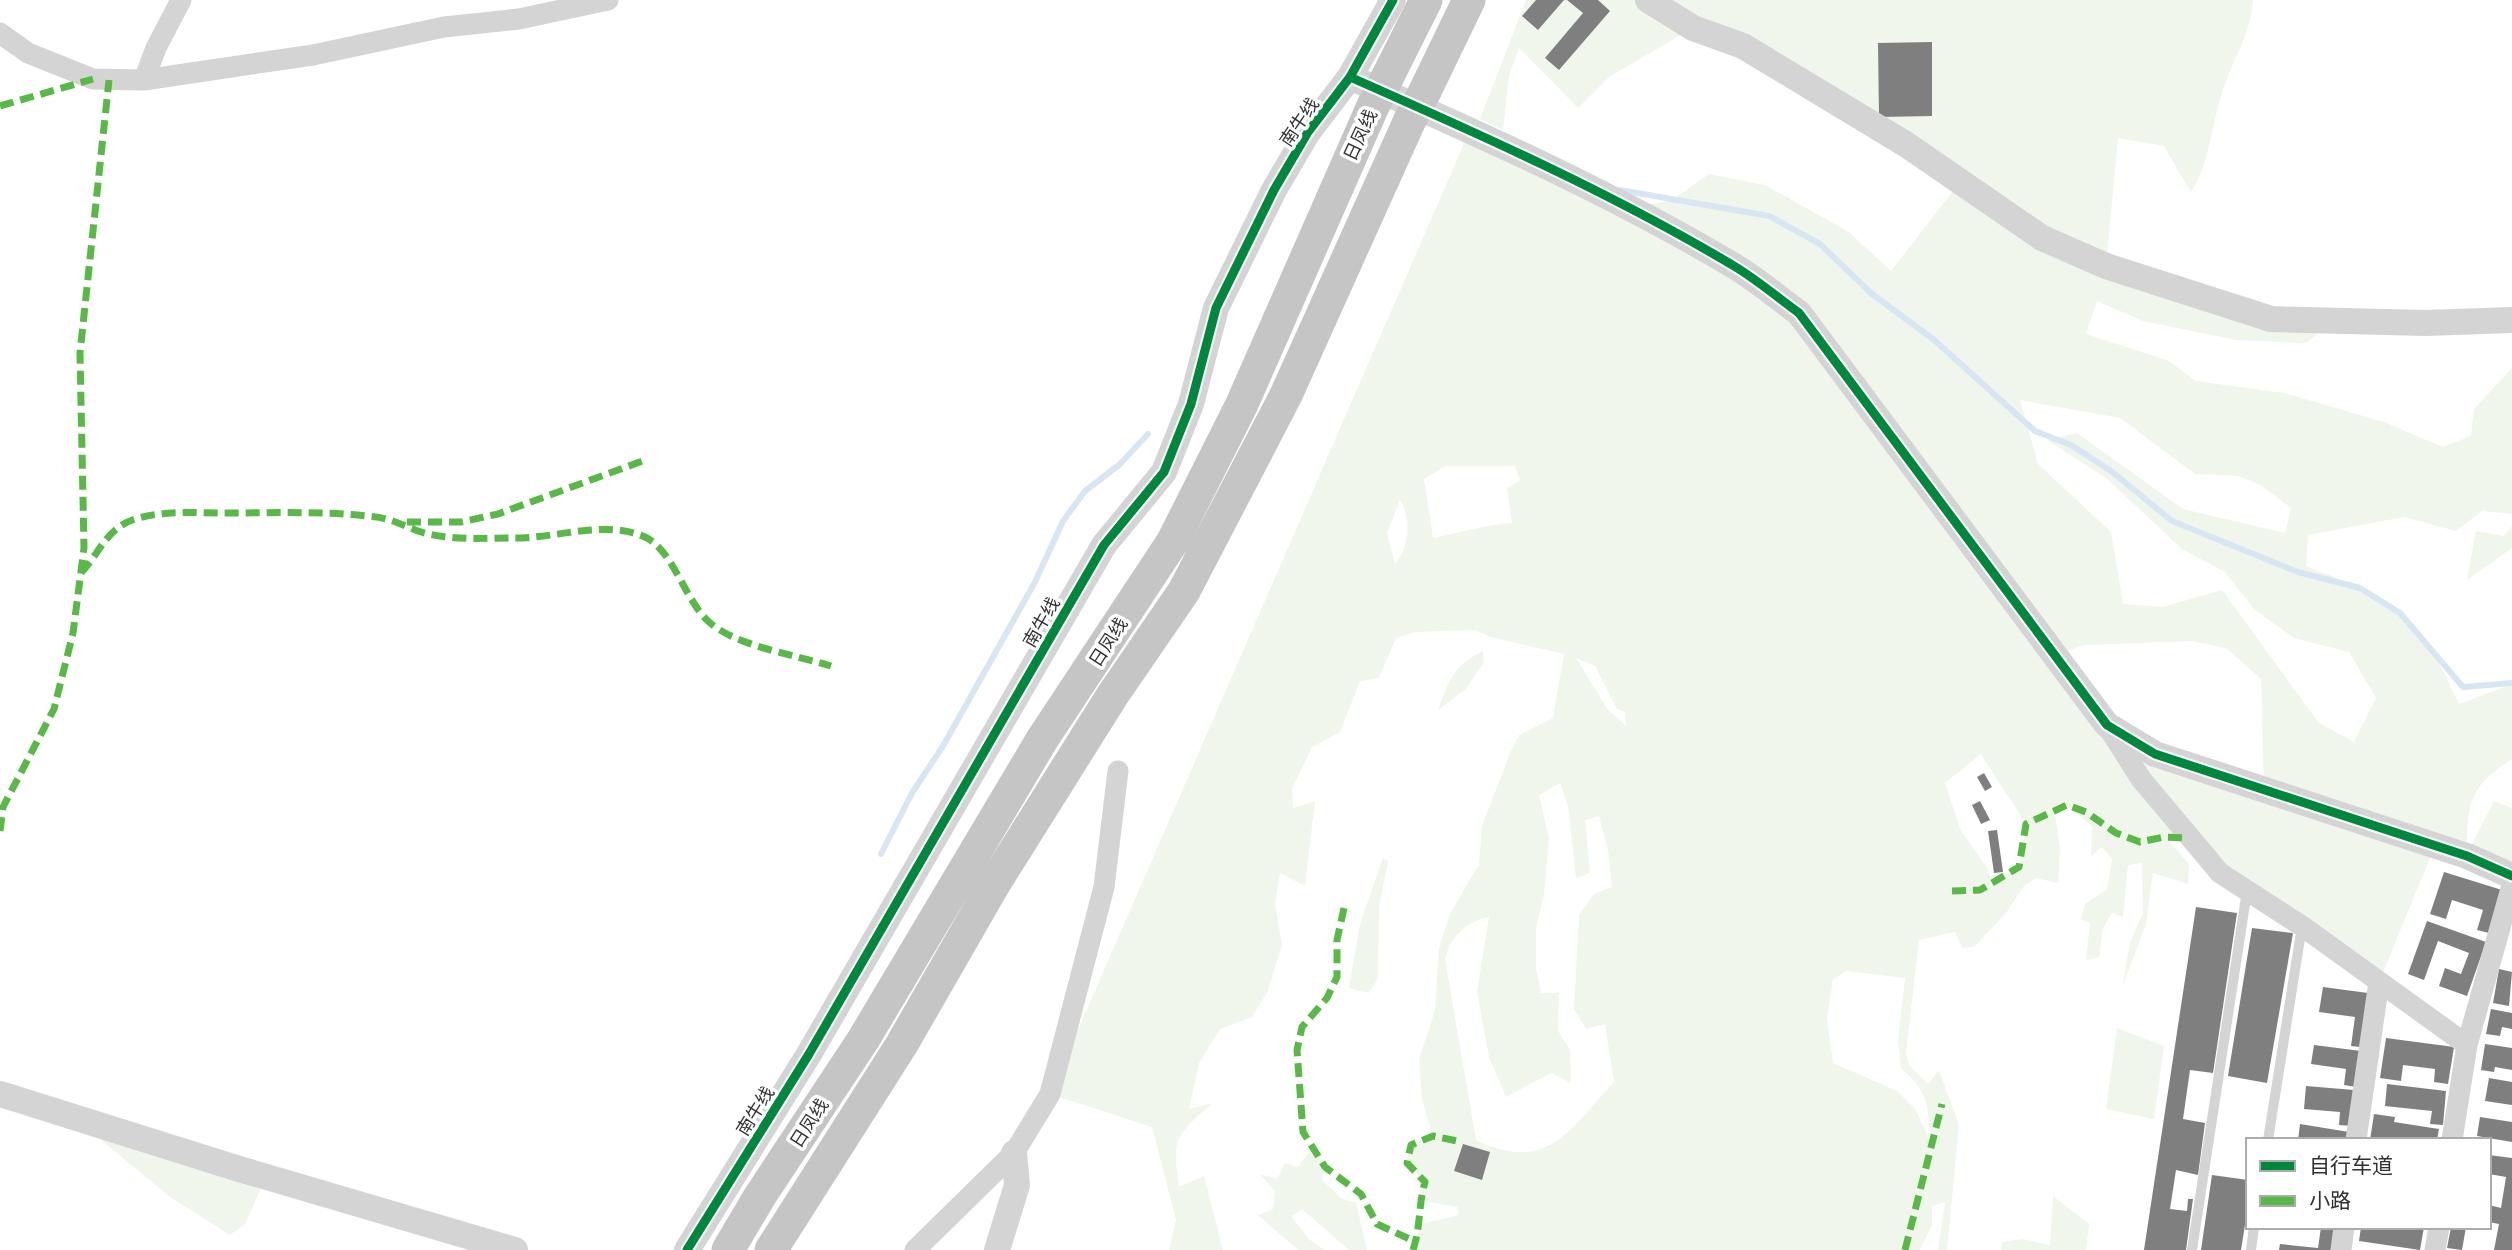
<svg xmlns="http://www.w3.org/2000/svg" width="2512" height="1250" viewBox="0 0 2512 1250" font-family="'PT Sans','Noto Sans SC',sans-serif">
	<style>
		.green { fill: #f0f6ec; fill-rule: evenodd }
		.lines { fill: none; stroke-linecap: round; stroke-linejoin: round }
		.stream { stroke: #d8e6f4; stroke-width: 6 }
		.building { fill: #7f7f7f }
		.service { stroke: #d4d4d4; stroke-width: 10 }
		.minor { stroke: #d4d4d4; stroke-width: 21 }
		.tertiary { stroke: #d4d4d4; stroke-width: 26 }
		.trunk { stroke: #c5c5c5; stroke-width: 33 }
		.trunk-bridge { stroke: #c5c5c5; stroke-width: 33 }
		.quiet { stroke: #58b947; stroke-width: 7; stroke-dasharray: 14 7; stroke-linecap: butt }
		.cycleway-casing { stroke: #fff; stroke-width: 13 }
		.cycleway { stroke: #00873e; stroke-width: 9 }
		.labels { text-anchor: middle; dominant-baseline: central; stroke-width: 7; stroke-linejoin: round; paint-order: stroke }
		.street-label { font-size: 18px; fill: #303030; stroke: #fff }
	</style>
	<rect width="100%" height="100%" fill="#fff"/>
	<path class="green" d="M1526 0H2253C2251 34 2232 61 2222 93 2211 126 2210 163 2191 192L2164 146 2118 138 2106 266 2334 321 2306 343 2236 340 2143 321 2097 301 2086 334 2169 361 2196 381 2284 393 2384 422 2443 447 2471 436 2474 409 2512 368V514L2482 511 2456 531 2404 517 2308 535 2306 566C2338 579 2374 590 2400 612 2427 636 2444 672 2459 704L2512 684V759C2468 787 2467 804 2467 854L2494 801 2512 808V876L2435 846 2379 982 2188 838 2165 837 2189 864 2188 884 2153 873 2146 924 2122 988 2130 943 2143 913 2142 863 2128 865 2123 917 2112 913 2103 928 2099 957 2086 960 2090 923 2081 919 2085 904 2107 889 2112 859 2102 847 2091 856 2092 826 2066 805 2055 813 2060 850 2058 883 2036 878 2024 886 2006 913 1974 947 1962 948 1955 932 1919 940 1906 1053 1909 1065 1928 1084 1939 1070 1959 1125 1947 1250H1938L1945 1202 1932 1206V1225L1920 1250H1413L1421 1224 1459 1215 1458 1207 1420 1200 1425 1182 1407 1163 1411 1145 1432 1135 1422 1098 1419 1059 1435 1010 1439 948 1450 914 1479 864 1482 826 1510 753 1519 735 1553 718 1564 654 1491 637 1475 630 1415 632 1396 638 1379 678 1360 681 1340 732 1312 747 1292 789 1293 808 1315 801 1305 886 1280 873 1275 904 1282 945 1267 993 1252 1017 1220 1029 1199 1063 1189 1109 1213 1103C1175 1136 1172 1137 1179 1187L1204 1176 1223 1250H1169L1176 1220 1152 1127 1050 1094 1470 130 1628 209 1672 200 1709 174 1765 185 1849 232 1891 271 1960 182 1693 28 1609 77 1578 108 1519 48 1509 75 1503 130 1480 119ZM2020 400 2120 418 2195 474 2238 476 2261 485 2291 508 2285 533 2183 509 2077 433 2047 440 2106 478 2182 549 2225 572 2254 609 2294 638 2349 652 2376 698 2354 742 2319 723 2222 590 2163 607 2123 604 2111 532 2038 464ZM1446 466H1515L1520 480 1507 488 1512 523C1484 525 1460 533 1433 538L1424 479ZM1400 500C1412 519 1409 548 1395 564L1387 533ZM2192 641 2226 648 2261 679 2264 787 2107 725 2057 655 2084 645ZM1576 658 1595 666 1617 709 1625 712 1626 726 1608 710ZM1981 754 2026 824 2019 867 1991 884 1988 869 1961 831 1945 783ZM1560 783 1568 806 1576 878 1590 873 1585 820 1599 816 1608 849 1612 887 1594 894 1579 915 1574 1009 1586 1029 1605 1024 1614 1082C1570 1128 1549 1175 1476 1140L1445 959C1450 937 1466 922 1489 917L1477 992 1489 1057 1506 1097 1551 1073 1571 1083 1570 1050 1558 1031 1559 993H1541L1536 968V928L1544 894 1549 838 1539 795ZM1846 971 1905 978 1898 1041 1901 1068C1929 1093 1928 1104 1930 1140L1915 1109 1897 1091 1833 1063 1827 1018 1833 980Z
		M2512 526V548L2467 580 2476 531 2504 536Z
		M1483 651 1484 662 1466 689 1438 710C1450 679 1452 667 1483 651Z
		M1383 858 1388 861 1379 906 1378 978 1369 993 1349 988 1360 924Z
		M2117 1028 2164 1046 2154 1119 2106 1109Z
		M71 1115 266 1177 245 1224 230 1235 170 1197Z
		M1313 1147 1325 1167 1322 1180 1342 1199 1356 1202 1367 1250H1349L1302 1209 1291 1216 1310 1240 1325 1250H1298L1258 1215 1273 1209 1275 1191 1260 1174 1277 1179 1285 1163 1298 1167Z
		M2053 1196 2089 1224 2086 1250H2001L2002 1242 2022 1239 2050 1245Z"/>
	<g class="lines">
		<path class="stream" d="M1620 190 1769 216 1820 244 1872 294 1933 339 2035 431 2071 445 2111 471 2172 521 2298 572 2360 588 2400 613 2463 687 2512 683
			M881 854 912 793 943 746 1035 582 1063 521 1085 491 1119 465 1148 434"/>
	</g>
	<path class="building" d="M1536 0H1564L1538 30 1522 16Z
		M1567 0H1598L1610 11 1559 70 1545 58 1583 13Z
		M1932 42V116L1879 117 1878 43Z
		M1984 773 1992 787 1985 791 1977 777Z
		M1980 801 1990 820 1981 824 1972 805Z
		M1997 830 2003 872 1994 873 1988 831Z
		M2444 872 2502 890 2489 933 2477 930 2483 910 2452 900 2446 919 2430 914Z
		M2196 907 2237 913 2213 1073 2190 1070 2183 1119 2205 1123 2198 1175 2176 1170 2170 1209 2187 1211 2188 1199H2193L2186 1250H2144Z
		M2427 921 2486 942 2467 996 2439 986 2445 968 2461 974 2469 953 2438 941 2424 980 2408 974Z
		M2252 928 2293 933 2267 1083 2228 1076Z
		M2499 969 2512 972 2509 1006 2493 1003Z
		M2323 987 2368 993 2360 1047 2351 1046 2355 1017 2319 1012Z
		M2491 1009 2512 1013V1029L2502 1027 2500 1036 2486 1034Z
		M2386 1038 2454 1047 2448 1084 2434 1082 2435 1069 2403 1065 2401 1081 2380 1078Z
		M2485 1044 2512 1048V1070L2495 1067 2494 1072 2481 1070Z
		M2314 1045 2361 1051 2356 1087 2344 1085 2346 1069 2311 1064Z
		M2489 1078 2512 1082V1105L2485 1101Z
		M2387 1084 2446 1091 2443 1125 2430 1124 2432 1111 2385 1106Z
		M2306 1086 2354 1090 2351 1126 2339 1125 2340 1112 2304 1109Z
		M2374 1114 2395 1117 2394 1122 2439 1129 2437 1140H2370Z
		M2480 1117 2512 1122V1142L2477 1136Z
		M2300 1124 2349 1132 2347 1140H2298Z
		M1463 1144 1490 1152 1482 1180 1454 1171Z
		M2489 1155 2512 1158V1250H2494L2499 1224 2489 1222V1205L2501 1208 2506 1177 2489 1174Z
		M2212 1175 2248 1180V1206L2241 1250H2201Z
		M2321 1227H2335L2332 1250H2279L2280 1244 2318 1248Z
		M2361 1227H2424L2420 1250 2359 1241Z
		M2451 1227H2466L2462 1250 2447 1248Z"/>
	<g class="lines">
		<path class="service" d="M2268 1140 2302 926
			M2192 1250 2247 891
			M2251 1250 2254 1227"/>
		<path class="minor" d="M0 33 28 53 93 79 144 80 313 55 444 27 519 19 608 0
			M144 80 156 48 181 0
			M2108 727 2141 779 2220 873 2302 926 2467 1045
			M2356 1140 2379 982
			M2452 1140 2467 1045 2512 885
			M915 1250 1014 1153 1050 1094 1104 887 1118 771
			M2341 1250 2344 1227
			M2435 1250 2439 1227"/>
		<path class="tertiary" d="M1648 0 1693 28 1743 46 1907 145 2042 238 2106 266 2271 319 2426 323 2512 320
			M1350 77C1479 134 1612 193 1734 266 1756 279 1777 297 1799 313L2107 725 2155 754 2467 856 2512 876
			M0 1094 236 1168 515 1250
			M687 1250 809 1054 1104 545 1164 472 1191 404 1216 308 1274 190 1308 132 1350 77 1393 0
			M997 1250 1017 1185 1014 1153"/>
		<path class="trunk" d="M1388 76 1426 0
			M1425 91 1469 0
			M728 1250 760 1196 863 1040 1043 738 1173 541 1242 404 1373 106
			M771 1250 902 1044 994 884 1112 696 1184 591 1286 395 1409 122"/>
		<path class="trunk-bridge" d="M1373 106 1388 76
			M1409 122 1425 91"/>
		<path class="quiet" d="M0 106 93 79
			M407 522H461L498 514 648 459
			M81 573C100 552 107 528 135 519 164 510 195 513 225 513 273 513 321 511 368 516 391 518 399 524 418 531 448 541 483 538 513 538 555 539 604 519 645 537 673 550 685 600 708 621 734 646 796 655 831 666
			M0 831 3 807 54 709 73 633 84 548 80 353 109 80
			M1952 891 1980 890 2019 867 2026 824 2067 805 2086 812 2116 833 2140 842 2164 837 2188 838
			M1344 908 1337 940V977L1327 998 1302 1027 1297 1050 1303 1132 1325 1167 1361 1194 1377 1224 1416 1242
			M1413 1250C1421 1226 1418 1206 1425 1182L1407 1163 1411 1145 1433 1136 1457 1141
			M1905 1250 1942 1104"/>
		<defs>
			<path id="cycleway" d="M1350 77C1479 134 1612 193 1734 266 1756 279 1777 297 1799 313L2107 725 2155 754 2467 856 2512 876
				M687 1250 809 1054 1104 545 1164 472 1191 404 1216 308 1274 190 1308 132 1350 77 1393 0"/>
		</defs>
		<use href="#cycleway" class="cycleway-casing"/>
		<use href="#cycleway" class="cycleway"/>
	</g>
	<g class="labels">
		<g class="street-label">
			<text transform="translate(1299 122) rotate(-56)">南牛线</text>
			<text transform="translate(1360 135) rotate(-65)">日凤线</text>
			<text transform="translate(1041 622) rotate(-60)">南牛线</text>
			<text transform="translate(1108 642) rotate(-57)">日凤线</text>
			<text transform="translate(755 1111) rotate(-58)">南牛线</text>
			<text transform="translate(809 1123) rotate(-57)">日凤线</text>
		</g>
	</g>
	<rect x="2246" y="1138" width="245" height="91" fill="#ffffff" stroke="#acacac" stroke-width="2"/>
	<rect x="2260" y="1161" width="35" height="10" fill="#00873e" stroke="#acacac" stroke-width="2"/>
	<text x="2309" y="1173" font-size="21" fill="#303030">自行车道</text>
	<rect x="2260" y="1196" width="35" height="10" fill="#58b947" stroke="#acacac" stroke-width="2"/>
	<text x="2309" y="1208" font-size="21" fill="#303030">小路</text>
</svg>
